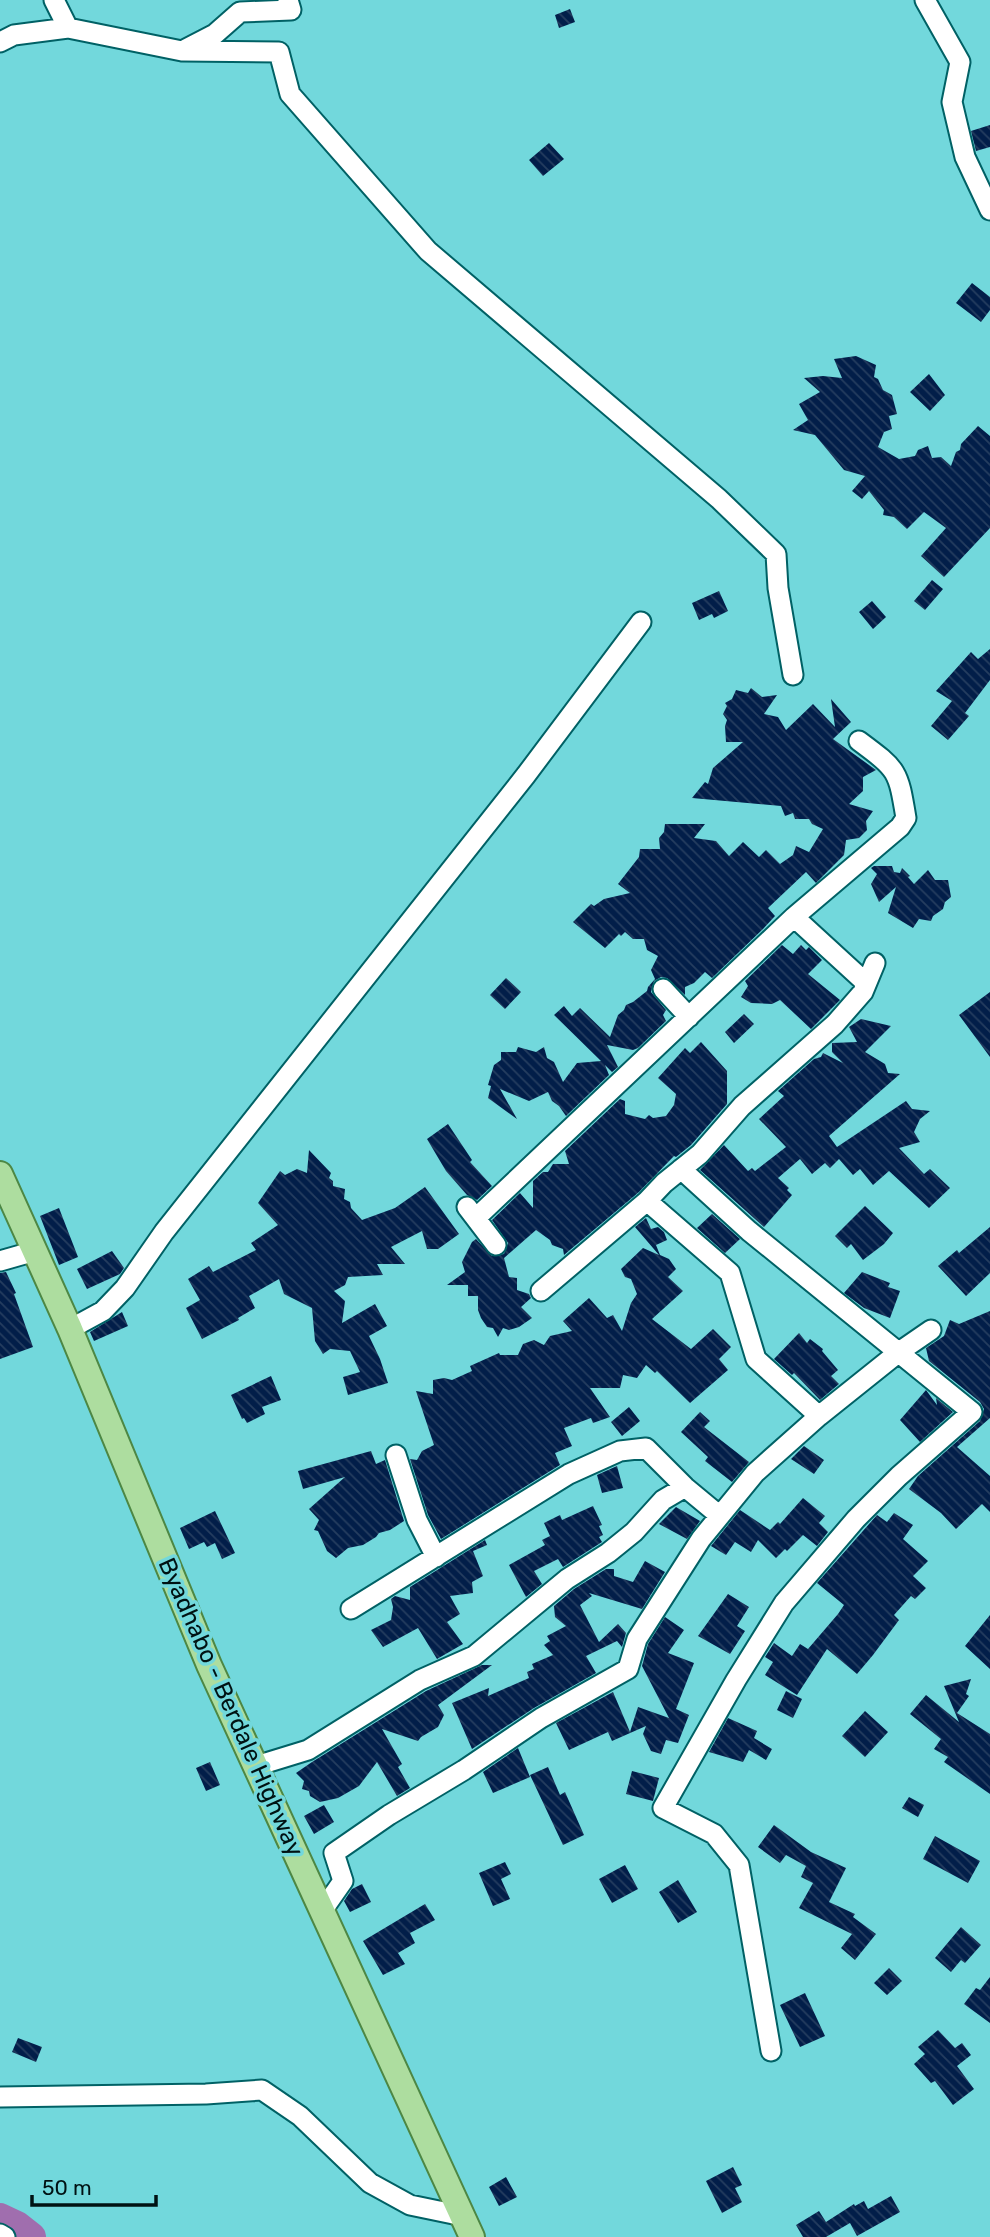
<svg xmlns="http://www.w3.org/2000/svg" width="990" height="2237" viewBox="0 0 990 2237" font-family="Rubik,sans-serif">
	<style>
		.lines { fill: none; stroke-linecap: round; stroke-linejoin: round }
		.river { stroke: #a06eae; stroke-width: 30 }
		.building { fill: url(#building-back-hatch) }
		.minor-casing { stroke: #006165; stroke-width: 23 }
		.major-casing { stroke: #4d8744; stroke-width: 28 }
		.minor { stroke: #fff; stroke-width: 19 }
		.major { stroke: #addd9f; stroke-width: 24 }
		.labels { text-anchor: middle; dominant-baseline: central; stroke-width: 7; stroke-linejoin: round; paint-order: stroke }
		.street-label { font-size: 24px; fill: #001213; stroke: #72d8dc }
	</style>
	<defs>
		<pattern id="building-back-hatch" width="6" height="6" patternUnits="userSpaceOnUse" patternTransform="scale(1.75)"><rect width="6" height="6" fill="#021e49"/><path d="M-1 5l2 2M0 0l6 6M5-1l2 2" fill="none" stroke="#253d5f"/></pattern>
	</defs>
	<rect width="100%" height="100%" fill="#72d8dc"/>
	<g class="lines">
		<path class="river" d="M0 2218 17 2226 31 2237"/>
	</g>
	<path class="building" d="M570 9 575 22 559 28 555 15Z
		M990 125V147L976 151 971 131Z
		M549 143 564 159 543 176 529 160Z
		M972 283 990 297V310L981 322 956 303Z
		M856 356 876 365 874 377 878 379 883 390 892 395 897 414 889 416 892 429 884 432 878 447 899 459 915 456 918 450 928 446 932 458 941 457 951 466 956 452 960 450 961 444 978 426 990 436V528L944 577 921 556 946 528 924 512 907 529 894 517 883 515 884 510 869 491 862 499 852 491 865 476 844 470 815 435 793 430 808 420 799 404 820 392 804 378 823 376 842 378 834 359Z
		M929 374 945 395 930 411 910 392Z
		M932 580 943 589 925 610 914 601Z
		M719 591 728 611 714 618 712 614 699 620 692 603Z
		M872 601 886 617 873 629 859 612Z
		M990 649V680L965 713 969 716 948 740 931 726 952 701 936 691 971 652 978 659Z
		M751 688 762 697 777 695 764 714 778 717 786 730 813 704 835 727 831 699 851 722 833 739 876 770 863 777V791L849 804 873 811 866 821 867 830 859 838 846 840 844 855 816 883 806 872 768 908 775 916 763 929 712 978 705 972 694 983 685 987V995L667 978 661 977 654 981 651 992 666 1010 663 1015 666 1021 638 1048 633 1050 607 1045 618 1067 612 1072 605 1065 609 1075 566 1116 559 1106 552 1101 548 1092 529 1101 500 1089 517 1119 488 1098 491 1086 488 1085 494 1065 501 1060V1052H516L518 1047 536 1052 544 1047 547 1058 554 1062 563 1082 577 1063 601 1061 554 1015 564 1006 572 1016 580 1008 610 1037 618 1015 624 1010 626 1005 633 1002 647 991 648 987 655 979 651 970 658 956 647 950 644 939H633L625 932 621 936 619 934 605 948 573 922 591 904 594 906 604 899 630 893 618 884 639 857 640 849H660L659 838 664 832 665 824H705L694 838 716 841 729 856 743 842 759 857 766 850 780 864 793 855 796 846 809 852 823 829 812 824 809 819H795L793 813 785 816 781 806 692 798 705 782 708 784 713 768 743 742H726L725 726 727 720 723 714 727 706 725 703 732 699 736 690 748 693Z
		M874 866H892L894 872 900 873 902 868 910 876 908 877 914 884 928 870 935 880H948L951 897 945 902 943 909 933 916 931 921 919 919 913 928 888 913 896 887 879 902 871 884 877 874 871 868Z
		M782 945 793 954 801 945 806 950 809 947 822 960 808 974 840 1000 811 1029 780 1000 772 1004 751 1003 741 997 748 986 745 981Z
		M506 978 521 992 505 1009 490 995Z
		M990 992V1057L959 1015Z
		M744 1014 754 1024 734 1043 725 1032Z
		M861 1019 891 1026 865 1052 885 1064 888 1073 900 1074 829 1136 837 1147 906 1101 912 1109 930 1111 920 1119 914 1132 920 1142 899 1148 924 1174 930 1169 950 1188 929 1208 889 1171 873 1185 860 1169 853 1175 839 1159 830 1168 825 1163 812 1174 800 1159 778 1178 789 1188 787 1190 792 1195 764 1227 700 1170 724 1145 748 1171 752 1168 755 1171 786 1147 759 1119 784 1096 778 1091 814 1059 821 1057 823 1053 843 1063 832 1052V1043L857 1042 849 1027Z
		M701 1042 727 1071V1104L691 1145 676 1157 674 1156 639 1192 564 1255 563 1249 552 1245 550 1240 536 1230 504 1258 509 1277 517 1278V1290L529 1294 531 1298 521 1307 532 1318 519 1327 509 1330 503 1328 498 1337 493 1328 487 1327 481 1318 478 1310V1296H468V1285H447L465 1272 462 1262 472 1242 476 1239 492 1256 504 1254 508 1243 492 1220 520 1193 533 1208V1181L543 1172H548L553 1164H569L565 1151 620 1099 625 1101V1114L645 1119 649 1115 653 1118 666 1116 674 1105 676 1094 658 1078 685 1048 690 1053Z
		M448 1124 472 1160 470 1162 492 1186 477 1200 467 1195 446 1171 427 1139Z
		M309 1150 331 1173 329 1178 333 1181V1186L345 1189 344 1199 350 1202 351 1208 362 1220 395 1208 425 1187 459 1234 438 1249H427L422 1231 391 1247 405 1264H377L383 1275 348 1277 345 1285 334 1291 345 1301 342 1323 375 1304 387 1326 369 1336 380 1359 388 1383 348 1395 343 1377 360 1372 350 1351 330 1349 323 1354 315 1341 312 1308 284 1294 279 1279 249 1296 255 1308 238 1318 239 1320 202 1339 186 1308 200 1300 188 1279 209 1266 213 1272 256 1250 251 1243 278 1225 258 1203 280 1171 285 1175 297 1169 307 1173Z
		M865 1206 893 1233 884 1244 863 1260 851 1244 847 1248 835 1236Z
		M59 1208 78 1257 59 1265 40 1216Z
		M712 1214 740 1239 725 1253 697 1228Z
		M646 1218 651 1229 658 1227 664 1232 667 1240 656 1245 660 1255 669 1259 676 1269 668 1277 683 1291 652 1319 691 1349 713 1329 731 1347 719 1359 728 1370 690 1403 657 1371 655 1373 646 1365 637 1378 623 1375 620 1388H590L610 1417 593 1423 591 1418 564 1428 572 1446 555 1453 560 1465 441 1539 428 1515 410 1459 417 1460 422 1451 434 1445 416 1391 433 1394V1380L444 1378 452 1380 472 1371 470 1366 499 1353 500 1355H518L523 1344 534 1340 544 1345 550 1336 572 1331 563 1321 589 1298 607 1318 613 1315 622 1331 631 1303 637 1294 631 1279 625 1277 621 1269 643 1248 659 1255 635 1227Z
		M990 1227V1273L966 1296 938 1266 957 1250 959 1253Z
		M112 1251 124 1268 120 1274 87 1289 77 1269Z
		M6 1272 16 1293 14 1294 33 1347 0 1359V1273Z
		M862 1272 890 1283 888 1287 900 1291 890 1318 864 1308 844 1293Z
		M990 1311V1418L957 1447 990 1476V1512L982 1504 956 1529 941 1513 909 1489 918 1476 980 1421 984 1409 980 1402 929 1361 926 1348 944 1336 950 1320 959 1324Z
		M122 1312 128 1326 94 1341 90 1332Z
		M799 1333 807 1343 810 1339 823 1349 822 1351 838 1370 831 1376 839 1384 820 1400 794 1373 792 1375 774 1359Z
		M271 1376 281 1400 262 1407 265 1414 247 1423 244 1418 242 1419 231 1395Z
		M926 1390 937 1405 936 1398 953 1412 920 1442 900 1420Z
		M629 1407 640 1421 622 1436 611 1422Z
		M700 1412 710 1421 704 1427 749 1462 732 1482 705 1461 708 1457 681 1432Z
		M804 1446 824 1460 814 1474 791 1459Z
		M371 1451 376 1464 385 1460 404 1521 390 1530 379 1533 376 1537 363 1545 348 1548 336 1558 327 1551 318 1531 314 1530 319 1520 309 1509 345 1477 303 1489 298 1471Z
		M617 1466 623 1488 602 1493 597 1475Z
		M803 1498 825 1516 819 1523 828 1532 817 1546 803 1535 787 1551 785 1549 776 1558 758 1540 751 1552 735 1542 726 1555 711 1546 740 1510 770 1530 778 1522 780 1524Z
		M593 1506 602 1525 599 1526 603 1535 599 1537 602 1542 563 1567 558 1559 534 1571 542 1584 526 1597 509 1565 545 1545 542 1540 550 1536 544 1523 560 1515 562 1520Z
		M676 1507 700 1521 687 1539 659 1524Z
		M215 1511 235 1553 222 1559 215 1543 207 1547 204 1542 189 1549 180 1528Z
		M894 1513 913 1525 903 1539 928 1561 913 1576 926 1588 915 1599 911 1596 894 1615 899 1620 873 1655 857 1674 827 1649 797 1695 765 1675 773 1662 765 1657 774 1643 792 1656 800 1644 808 1649 838 1614 844 1605 817 1583 877 1515 887 1522Z
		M485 1540 487 1545 473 1551 483 1576 472 1582 473 1593 450 1596 460 1614 447 1622 463 1644 437 1659 418 1628 383 1647 371 1630 391 1620 393 1607 391 1599 395 1596 410 1600V1587Z
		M645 1561 665 1572 642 1609 589 1593 592 1596 580 1605 599 1642 618 1624 626 1633 622 1647 617 1641 586 1656 596 1673 534 1708 472 1749 452 1703 489 1688 488 1696 529 1678 527 1672 534 1669 532 1664 553 1655 544 1645 550 1641 547 1636 566 1626 555 1617 554 1606 574 1589 606 1569H614V1576L633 1582Z
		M728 1594 749 1607 737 1626 745 1631 730 1654 698 1636Z
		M990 1615V1669L965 1646Z
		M665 1617 684 1630 668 1653 694 1663 676 1709 689 1715 678 1743 666 1740 661 1754 651 1751 643 1734 646 1726 612 1741 608 1732 569 1750 556 1723 613 1692 630 1732 638 1707 669 1718 642 1666 648 1644Z
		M482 1665H492L438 1705 444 1715 438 1727 421 1737 418 1741 382 1729 402 1764 398 1767 410 1788 397 1796 377 1762 359 1786 338 1798 320 1802 310 1796 309 1791 302 1789 304 1781 296 1773 312 1762 426 1691Z
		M971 1679 966 1694 969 1696 957 1713 990 1734V1794L944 1762 948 1757 934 1749 941 1739 910 1714 926 1695 959 1722 944 1686Z
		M786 1691 802 1699 793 1718 777 1710Z
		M865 1711 888 1732 865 1757 842 1736Z
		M728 1718 757 1731 754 1738 772 1749 766 1760 749 1750 743 1762 709 1752Z
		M518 1748 530 1777 493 1793 483 1772Z
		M210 1762 220 1785 206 1791 196 1768Z
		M548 1767 560 1795 565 1792 584 1835 563 1845 530 1775Z
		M632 1771 659 1778 653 1801 626 1794Z
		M909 1797 924 1805 918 1817 902 1808Z
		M324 1805 334 1822 314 1834 304 1816Z
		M774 1825 811 1852 846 1868 829 1902 855 1914 853 1917 876 1934 855 1960 841 1948 852 1934 799 1908 813 1883 801 1877 806 1866 786 1855 780 1863 758 1847Z
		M935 1836 980 1861 968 1883 923 1859Z
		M505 1862 511 1874 501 1879 510 1899 493 1906 479 1873Z
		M625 1865 638 1889 612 1903 599 1879Z
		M678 1880 697 1912 678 1923 659 1892Z
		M362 1884 371 1902 350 1912 344 1901 352 1889Z
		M425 1904 435 1920 410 1933 415 1943 398 1953 405 1964 383 1975 363 1941Z
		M961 1927 981 1945 965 1963 961 1960 951 1972 935 1958Z
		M889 1968 902 1981 887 1995 874 1983Z
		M990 1977V2023L964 2004 976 1988 980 1990Z
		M805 1993 825 2036 800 2047 780 2005Z
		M938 2030 955 2048 962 2043 971 2055 957 2066 974 2089 953 2105 935 2081 931 2083 914 2064 925 2054 918 2047Z
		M18 2038 42 2047 36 2062 12 2052Z
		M733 2167 742 2185 735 2188 742 2202 722 2213 706 2181Z
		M506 2177 517 2197 499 2206 489 2187Z
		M891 2196 900 2212 857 2236 850 2223 826 2237H803L796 2225 819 2211 826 2222 854 2204 855 2206 864 2201 868 2209Z"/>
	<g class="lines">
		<defs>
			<path id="minor" d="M54 0 68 28 182 51 279 52 290 94 428 251 719 499 776 554 778 588 793 675
				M925 0 960 62 952 102 965 157 990 210
				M0 42 14 35 68 28
				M186 49 215 34 240 12 291 10 288 0
				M794 917 866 983
				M663 989 689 1017
				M681 1169 749 1231 972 1412 899 1476 856 1519 784 1603 736 1680 663 1808 714 1834 739 1865 771 2051
				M647 1201 730 1273 756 1359 819 1416
				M467 1207 496 1245
				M477 1217 794 917 900 827 906 818C898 770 898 770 859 741
				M0 1261 35 1251
				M541 1291 647 1201 664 1183 700 1154 742 1106 835 1024 863 992 875 963
				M70 1329 103 1311 125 1288 164 1232 526 775 641 622
				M396 1455 417 1520 436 1557
				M351 1609 569 1474 620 1451 646 1448 685 1487 720 1516
				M256 1766 308 1750 420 1680 474 1656 567 1579 608 1553 634 1532 663 1500 685 1487
				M322 1911 343 1881 334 1853 389 1815 464 1770 541 1718 628 1669 637 1639 701 1539 755 1473 819 1416 899 1352 931 1330
				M0 2097 206 2094 262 2090 300 2116 370 2183 410 2205 463 2216
				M0 2234 5 2237"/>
			<path id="major" d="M0 1174 70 1329 209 1665 472 2237"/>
		</defs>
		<use href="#minor" class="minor-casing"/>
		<use href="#major" class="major-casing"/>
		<use href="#minor" class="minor"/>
		<use href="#major" class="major"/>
	</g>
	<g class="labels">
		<g class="street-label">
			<text transform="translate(231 1707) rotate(66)">Byadhabo - Berdale Highway</text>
		</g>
	</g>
	<path d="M32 2195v10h124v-10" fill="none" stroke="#001213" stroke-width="3.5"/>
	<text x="42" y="2195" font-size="21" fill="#001213" stroke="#72d8dc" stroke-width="5" paint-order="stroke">50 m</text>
</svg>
